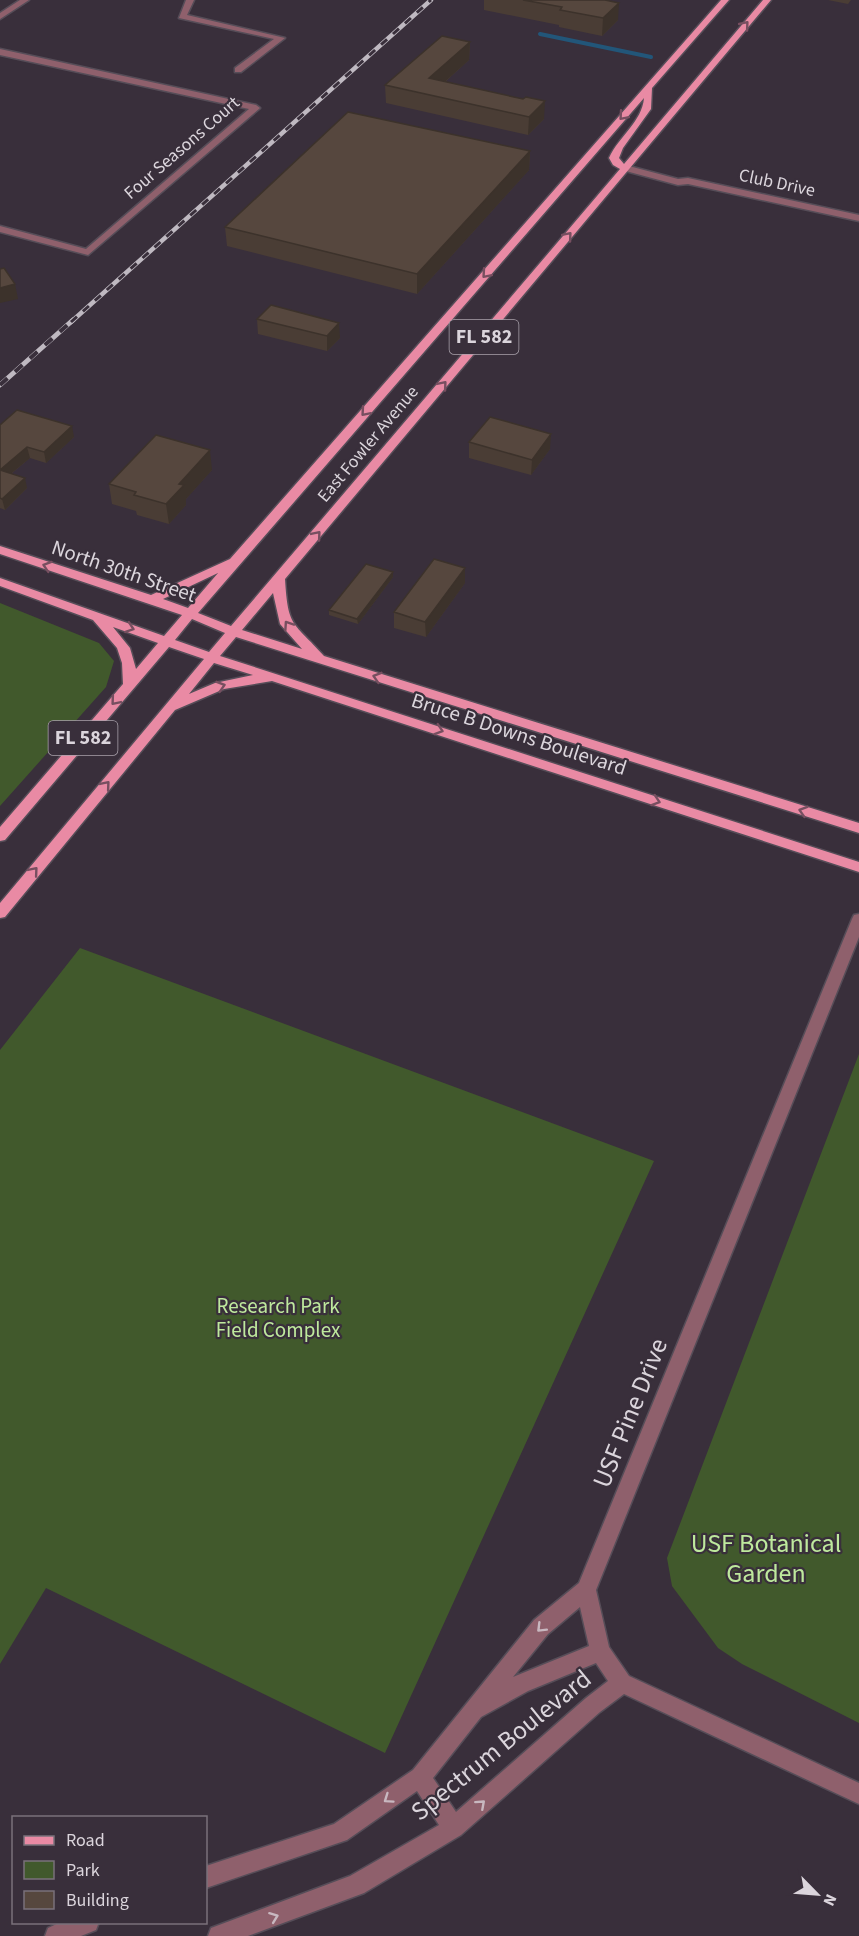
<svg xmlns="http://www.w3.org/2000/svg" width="859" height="1936" viewBox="0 0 859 1936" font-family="'Source Sans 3',sans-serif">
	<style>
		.green { fill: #41592c }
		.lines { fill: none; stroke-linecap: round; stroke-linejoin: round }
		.stream { stroke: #225679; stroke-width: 4 }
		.minor-casing { stroke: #564d58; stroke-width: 3 }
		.major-casing { stroke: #564d58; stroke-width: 3 }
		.minor { fill: #8f606c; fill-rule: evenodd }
		.major { fill: #e98aa4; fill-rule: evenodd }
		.rail-far1-casing { stroke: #bfb9c1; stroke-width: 4.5 }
		.rail-casing { stroke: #bfb9c1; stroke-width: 5 }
		.rail-far1 { stroke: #392f3b; stroke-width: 3; stroke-dasharray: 8; stroke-linecap: butt }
		.rail { stroke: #392f3b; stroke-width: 4; stroke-dasharray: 10; stroke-linecap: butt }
		.wall { fill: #4a3d35 }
		.shaded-wall { fill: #3c322b }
		.building { fill: #56473e; stroke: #3c322b; stroke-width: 1.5 }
		.oneway { stroke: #774f60 }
		.oneway2 { stroke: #c8b8c0 }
		.labels { text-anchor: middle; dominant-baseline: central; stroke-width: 4.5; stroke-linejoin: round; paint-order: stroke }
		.far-street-label { font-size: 18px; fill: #dbd5dc; stroke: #392f3b }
		.shield { fill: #392f3b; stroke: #aaa3ac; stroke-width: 1.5 }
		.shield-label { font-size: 20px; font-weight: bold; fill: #dbd5dc }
		.street-label { font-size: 21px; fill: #dbd5dc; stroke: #392f3b }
		.park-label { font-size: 21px; fill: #bee99d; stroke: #392f3b }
		.near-street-label { font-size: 26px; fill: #dbd5dc; stroke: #392f3b }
		.near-park-label { font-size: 26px; fill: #bee99d; stroke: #392f3b }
	</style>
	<rect width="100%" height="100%" fill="#392f3b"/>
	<path class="green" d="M0 603 99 643 114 661 106 687 0 806Z
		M80 948 654 1161 385 1753 46 1588 0 1664V1050Z
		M859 1054V1723L742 1664 718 1648 672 1586 667 1558Z"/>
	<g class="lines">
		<path class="stream" d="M540 34 651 57"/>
		<defs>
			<path id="minor" d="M20 0H29L0 19V13Z
				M186 0H194L187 15 285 38 241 72H235V68L274 39 179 18Z
				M0 49 256 105 260 108 88 255 0 232V226L86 249 249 109 0 55Z
				M625 165 678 179 688 178 859 215V221L688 184 678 185 622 170 620 168Z
				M859 914V937L596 1590 609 1647 629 1676 859 1783V1804L624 1694 600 1712 461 1835 364 1893 248 1936H208L211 1928 350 1876 439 1825 417 1791 347 1840 206 1888V1866L334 1824 413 1770 534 1620 579 1583 852 919 854 915ZM580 1607 589 1646 513 1677 548 1634ZM596 1663 608 1681 586 1698 456 1812 433 1778 481 1717 528 1691Z
				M61 1922H99L96 1930 81 1936H45L48 1928Z"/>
			<path id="major" d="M721 0H729L652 88 651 109 623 148 619 158 624 164 763 0H771L285 579C288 629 293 621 324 656L859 823V833L236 637 220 656 859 862V872L272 681 224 689 175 710 5 917 0 918V903L204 659 169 647 5 840 0 841V827L123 684 122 663 117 648 93 620 0 586V578L164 636 182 615 0 554V546L151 595 230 559ZM644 98C642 122 619 136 609 158L613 165 620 169 231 626 198 613ZM218 573 188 608 163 599ZM273 593 280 624 302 649 242 630ZM192 619 225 633 209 652 175 640ZM113 627 158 643 136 669 130 648ZM214 663 253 675 215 683 189 694Z"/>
		</defs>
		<use href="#minor" class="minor-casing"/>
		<use href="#major" class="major-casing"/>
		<use href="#minor" class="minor"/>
		<use href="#major" class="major"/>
		<defs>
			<path id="rail-far1" d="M71 322 431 0"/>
			<path id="rail" d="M0 385 73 320"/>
		</defs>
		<use href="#rail-far1" class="rail-far1-casing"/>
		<use href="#rail" class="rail-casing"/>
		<use href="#rail-far1" class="rail-far1"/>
		<use href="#rail" class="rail"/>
	</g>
	<path class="wall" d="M484 0H605L618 20 602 36 559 27V25L484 10Z
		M828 0H851L848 4Z
		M470 42 469 60 445 82 544 119 528 135 386 103 385 85Z
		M530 151 529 170 417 294 227 246 225 227Z
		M257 319 340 338 327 351 258 334Z
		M0 425 74 437 46 463 30 458 11 474 27 488 5 510 0 508Z
		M469 442 550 449 531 475 469 458Z
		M212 470 186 499V505L169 524 137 515 136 511 112 504 109 484Z
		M393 572V577L358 624 329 615V610Z
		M465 583 426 637 394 628V612Z"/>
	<path class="shaded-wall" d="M619 3 618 20 602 36 603 18Z
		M470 42 469 60 430 95 429 78Z
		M545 101 544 119 528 135 529 117Z
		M530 151 529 170 417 294V274Z
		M15 284 18 299 0 303V288Z
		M339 323 340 338 327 351V336Z
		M72 426 74 437 46 463 44 452Z
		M551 434 550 449 531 475 532 460Z
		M27 447 30 458 2 481 0 470Z
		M210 450 212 470 186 499V505L169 524 166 504 179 484Z
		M25 478 27 488 5 510 2 499Z
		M465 568V583L426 637 425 622Z
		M393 572V577L358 624 357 619Z"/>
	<path class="building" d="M523 0H605L619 3 603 18 560 10 562 7Z
		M442 36 470 42 429 78 523 99 526 97 545 101 529 117 385 85Z
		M348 112 530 151 417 274 225 227Z
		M4 268 15 284 0 288V269Z
		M271 305 339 323 327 336 257 319Z
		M17 410 72 426 44 452 27 447 0 470 25 478 2 499 0 498V425Z
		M490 417 551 434 532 460 469 442Z
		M156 435 210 450 179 484 184 485 166 504 134 495 136 492 109 484Z
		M434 559 465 568 425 622 394 612Z
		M366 564 393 572 357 619 329 610Z"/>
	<defs><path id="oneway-chevron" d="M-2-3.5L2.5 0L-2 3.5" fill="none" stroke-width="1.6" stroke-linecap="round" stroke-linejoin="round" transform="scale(1.5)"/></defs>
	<g class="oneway">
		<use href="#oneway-chevron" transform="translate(745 25) rotate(-50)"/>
		<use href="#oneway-chevron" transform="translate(623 116) rotate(131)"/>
		<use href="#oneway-chevron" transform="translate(568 236) rotate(-50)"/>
		<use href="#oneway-chevron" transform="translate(486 274) rotate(131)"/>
		<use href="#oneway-chevron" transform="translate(443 385) rotate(-50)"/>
		<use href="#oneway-chevron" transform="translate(365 412) rotate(131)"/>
		<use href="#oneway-chevron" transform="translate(317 535) rotate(-50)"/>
		<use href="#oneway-chevron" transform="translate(47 566) rotate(-162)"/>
		<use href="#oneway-chevron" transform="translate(288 625) rotate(-124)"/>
		<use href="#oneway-chevron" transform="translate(130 628) rotate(19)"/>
		<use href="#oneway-chevron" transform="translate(377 677) rotate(-163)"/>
		<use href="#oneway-chevron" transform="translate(221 686) rotate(-17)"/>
		<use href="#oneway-chevron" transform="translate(115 701) rotate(130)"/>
		<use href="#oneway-chevron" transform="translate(439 730) rotate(18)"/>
		<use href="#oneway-chevron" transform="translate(106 785) rotate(-50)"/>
		<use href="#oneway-chevron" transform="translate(656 801) rotate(18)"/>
		<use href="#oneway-chevron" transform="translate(803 811) rotate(-163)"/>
		<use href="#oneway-chevron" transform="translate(34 871) rotate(-50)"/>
	</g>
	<g class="oneway2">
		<use href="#oneway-chevron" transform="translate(541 1628) rotate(135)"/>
		<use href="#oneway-chevron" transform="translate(388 1799) rotate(145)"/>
		<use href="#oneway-chevron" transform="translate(481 1804) rotate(-42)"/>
		<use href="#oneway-chevron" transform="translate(274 1917) rotate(-21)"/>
	</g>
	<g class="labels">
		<g class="far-street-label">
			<text transform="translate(182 148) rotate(-41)">Four Seasons Court</text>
			<text transform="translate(777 183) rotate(12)">Club Drive</text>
			<text transform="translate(368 444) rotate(-50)">East Fowler Avenue</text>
		</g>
		<g class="shield">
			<rect x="449.5" y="320" width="69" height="34" rx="4.5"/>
			<rect x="48.5" y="721" width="69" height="34" rx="4.5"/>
		</g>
		<g class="shield-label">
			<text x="484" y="337">FL 582</text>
			<text x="83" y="738">FL 582</text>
		</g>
		<g class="street-label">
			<text transform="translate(124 571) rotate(19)">North 30th Street</text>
			<text transform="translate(519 734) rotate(18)">Bruce B Downs Boulevard</text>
		</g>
		<g class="park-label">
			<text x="278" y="1306">Research Park<tspan x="278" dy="24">Field Complex</tspan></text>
		</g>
		<g class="near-street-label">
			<text transform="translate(630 1413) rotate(-68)">USF Pine Drive</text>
			<text transform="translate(501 1745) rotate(-39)">Spectrum Boulevard</text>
		</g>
		<g class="near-park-label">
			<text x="766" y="1543">USF Botanical<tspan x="766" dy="30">Garden</tspan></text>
		</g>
	</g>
	<rect x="12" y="1816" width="195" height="108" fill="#392f3b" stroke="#7a717b" stroke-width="1.5"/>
	<rect x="24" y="1836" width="30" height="9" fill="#e98aa4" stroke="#7a717b" stroke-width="1.5"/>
	<text x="66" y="1846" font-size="18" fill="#dbd5dc">Road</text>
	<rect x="24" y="1861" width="30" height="18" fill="#41592c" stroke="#7a717b" stroke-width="1.5"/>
	<text x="66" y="1876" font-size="18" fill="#dbd5dc">Park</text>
	<rect x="24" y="1891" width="30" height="18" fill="#56473e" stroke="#7a717b" stroke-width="1.5"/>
	<text x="66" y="1906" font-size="18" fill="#dbd5dc">Building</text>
	<g transform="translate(817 1894) rotate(115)" stroke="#392f3b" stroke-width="4.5" paint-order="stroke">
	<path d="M0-4.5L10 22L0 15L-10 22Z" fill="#dbd5dc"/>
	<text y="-9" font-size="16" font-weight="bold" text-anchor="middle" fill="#dbd5dc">N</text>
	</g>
</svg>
